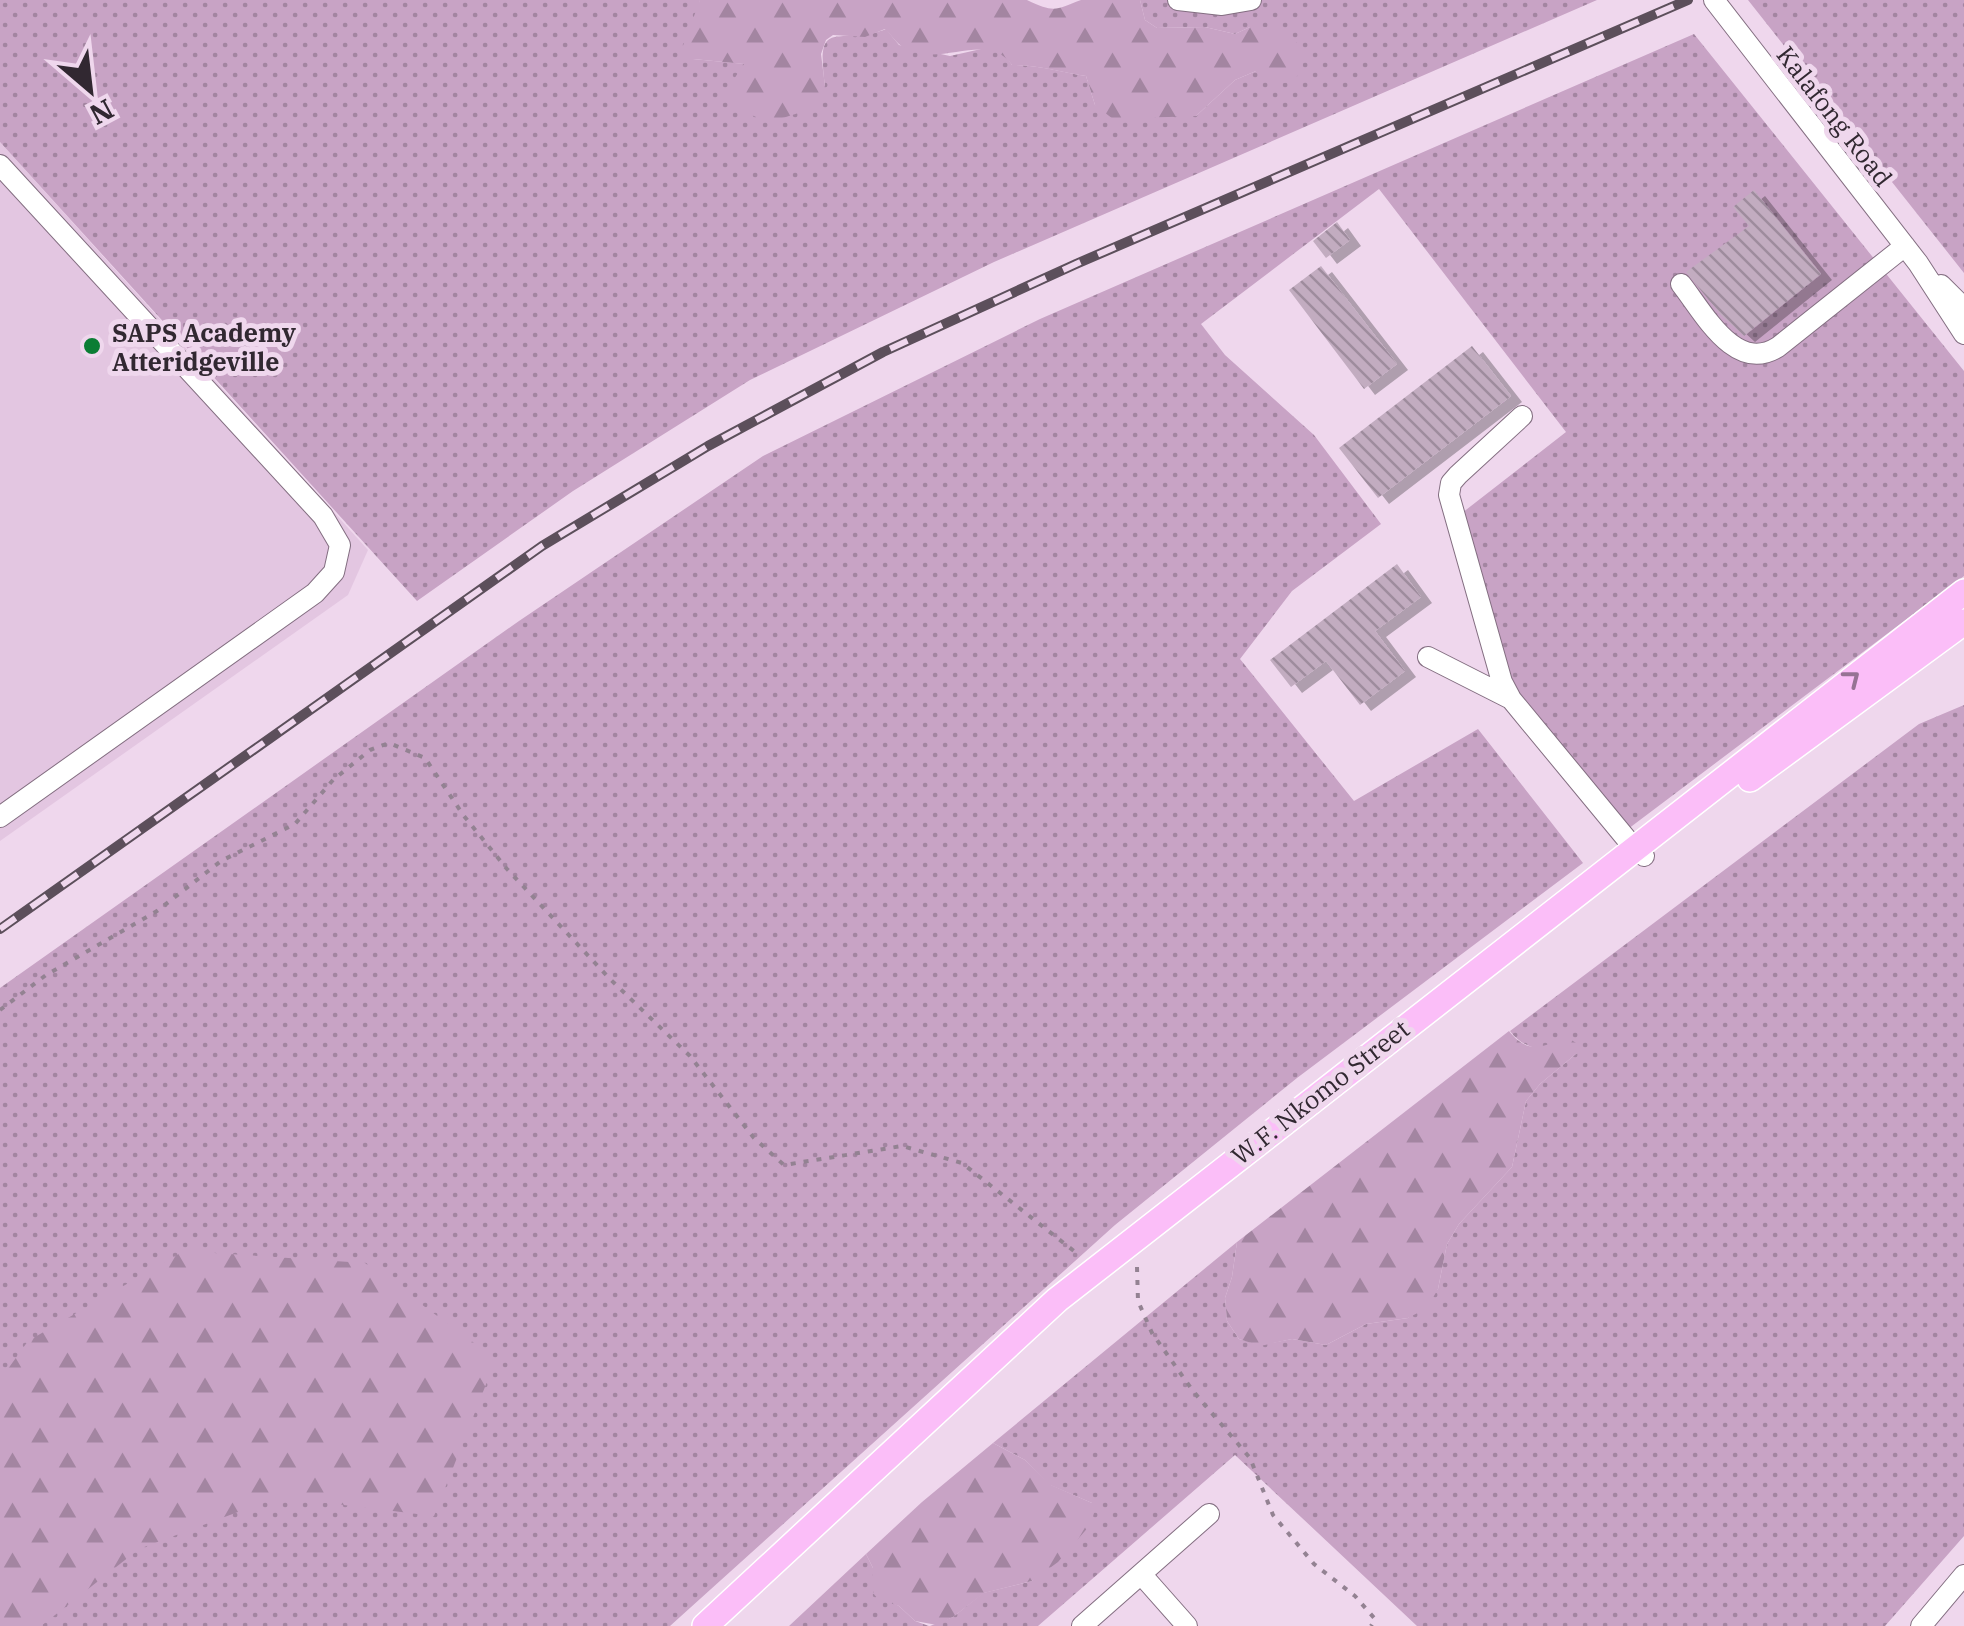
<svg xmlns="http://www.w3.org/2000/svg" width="1964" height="1626" viewBox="0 0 1964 1626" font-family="'IBM Plex Serif',serif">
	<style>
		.built { fill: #e3c6e1 }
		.green { fill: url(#green-dots) }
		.forest { fill: url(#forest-firs) }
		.building { fill: url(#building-back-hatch); filter: url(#shadow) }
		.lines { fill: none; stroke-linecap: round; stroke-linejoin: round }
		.minor-casing { stroke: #836e81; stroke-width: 22 }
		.major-casing { stroke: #fff; stroke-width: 28 }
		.path { stroke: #938292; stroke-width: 4; stroke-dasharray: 5 8; stroke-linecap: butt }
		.minor { stroke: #fff; stroke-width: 20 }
		.major { stroke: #fbbef8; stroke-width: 25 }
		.rail-casing { stroke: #5c4f5b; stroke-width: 10 }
		.rail { stroke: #efd7ed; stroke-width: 6; stroke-dasharray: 19; stroke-linecap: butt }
		.oneway { stroke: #967394 }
		.poi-dot { fill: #0b7d34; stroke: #efd7ed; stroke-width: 4 }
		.labels { text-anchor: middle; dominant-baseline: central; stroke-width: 10; stroke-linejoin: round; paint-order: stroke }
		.street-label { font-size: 25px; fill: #312831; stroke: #efd7ed }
		.poi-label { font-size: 25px; font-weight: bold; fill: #312831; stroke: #efd7ed; text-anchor: start }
	</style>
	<defs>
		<pattern id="green-dots" width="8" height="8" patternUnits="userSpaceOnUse" patternTransform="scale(2.5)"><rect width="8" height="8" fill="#c8a3c5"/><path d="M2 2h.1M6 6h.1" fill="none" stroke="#a385a1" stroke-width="1.8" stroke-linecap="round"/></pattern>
		<pattern id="forest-firs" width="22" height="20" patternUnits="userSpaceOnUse" patternTransform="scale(2.5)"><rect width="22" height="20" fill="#c8a3c5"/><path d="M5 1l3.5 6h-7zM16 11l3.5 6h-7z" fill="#a385a1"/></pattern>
		<pattern id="building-back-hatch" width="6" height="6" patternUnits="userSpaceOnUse" patternTransform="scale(2.5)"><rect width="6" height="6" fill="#c2acc0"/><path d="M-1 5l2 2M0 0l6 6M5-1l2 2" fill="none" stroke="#9e8c9d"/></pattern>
		<filter id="shadow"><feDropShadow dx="11" dy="6" stdDeviation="0" flood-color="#0004"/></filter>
	</defs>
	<rect width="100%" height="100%" fill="#efd7ed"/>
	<path class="built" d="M0 142 368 550 348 595 0 841Z"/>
	<path class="green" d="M0 0H700L693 59 745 64 825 86C815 13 838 48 886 29L899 45 950 56 990 47 1004 53 1012 65C1039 65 1060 72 1086 76L1095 105 1196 116 1235 80 1256 71 1250 27 1235 34 1205 27 1157 28 1145 20 1140 0H1597L994 262 750 380 573 491 417 601 0 142Z
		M1748 0H1964V273Z
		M1694 34 1964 371V576L1628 829 1514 692 1462 513 1566 432 1379 189 1201 324 1225 355 1314 435 1381 524 1292 591 1240 659 1354 801 1478 729 1583 863 1297 1078 1115 1225 670 1626H0V988L519 621 763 456 1040 319Z
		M1964 705V1536L1885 1626H1417L1235 1455 1038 1626H930L953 1617 983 1593 1032 1581 1092 1503 1050 1485 1025 1460 993 1443 1237 1242 1232 1277 1225 1298 1227 1321 1239 1339 1260 1345 1292 1339 1326 1345 1366 1324 1408 1318 1438 1289 1447 1244 1459 1224 1512 1167 1526 1101 1540 1084 1577 1053C1551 1050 1526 1053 1510 1031L1919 724Z
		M866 1554 873 1568V1593L899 1606 915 1621 929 1626H789Z"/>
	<path class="forest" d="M700 0H1027C1056 14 1056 9 1081 0 1094 0 1125 0 1140 0L1145 20 1157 28 1205 27 1235 34 1250 27 1286 28 1304 53 1302 69 1294 81 1272 85 1256 71 1235 80 1196 116 1113 119 1095 105 1086 76C1059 72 1038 65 1012 65 988 31 944 66 909 50 898 46 893 37 885 29L865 37 833 35 826 40 821 54 825 86 815 107C777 120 764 130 731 100L732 82 744 64 693 59 681 51Z
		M1509 1031C1528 1055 1543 1047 1567 1037L1576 1043 1577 1053 1540 1084 1526 1101 1512 1167 1459 1224 1447 1244 1438 1289 1427 1308 1408 1318 1366 1324 1326 1345 1292 1339 1260 1346 1239 1339 1227 1321 1225 1298 1232 1277 1237 1242Z
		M184 1251 365 1263 496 1359 434 1516 278 1497 139 1549 41 1626H0V1380L28 1341Z
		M993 1443 1025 1460 1051 1485 1092 1503 1095 1509 1091 1524 1058 1562 1032 1581 984 1593 953 1617 937 1625 915 1621 899 1606 878 1599 873 1593V1568L866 1554 922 1502Z"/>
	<path class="building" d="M1754 190 1821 274 1744 336 1721 315 1686 272 1749 226 1733 207Z
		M1337 222 1350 240 1326 258 1313 241Z
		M1321 266 1397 364 1364 389 1289 290Z
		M1472 346 1511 396 1378 498 1339 448Z
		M1397 564 1421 597 1375 631 1405 671 1360 705 1326 661 1291 687 1270 660Z"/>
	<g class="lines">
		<defs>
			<path id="minor" d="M1178 0 1222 5 1251 0
				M1714 0 1918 263 1964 334
				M0 165 323 516 340 545 334 572 315 593 0 817
				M1681 284C1704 313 1735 374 1778 347L1905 246
				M1941 285 1964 308
				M1522 416 1458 475 1451 483 1449 495 1502 682 1511 699 1634 848 1644 856
				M1428 657 1511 699
				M1141 1574 1187 1626
				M1082 1626 1209 1514
				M1921 1626 1964 1575"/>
			<path id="major" d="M1750 779 1964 622
				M705 1626 1057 1300 1964 592"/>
		</defs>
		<use href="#minor" class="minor-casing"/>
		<use href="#major" class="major-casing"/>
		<path class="path" d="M0 1010 46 975 157 911 221 861 295 824 333 780 370 750 389 743 425 758 464 816 507 869 610 979 690 1056 754 1138 784 1165 902 1146 962 1163 1079 1255
			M1137 1267 1138 1301 1152 1333 1193 1391 1250 1458 1273 1515 1314 1564 1355 1596 1375 1619 1371 1626"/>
		<use href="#minor" class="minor"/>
		<use href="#major" class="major"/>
		<defs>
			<path id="rail" d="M0 929 542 546 708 446 883 352 1076 264 1688 0"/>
		</defs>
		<use href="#rail" class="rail-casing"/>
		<use href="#rail" class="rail"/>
	</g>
	<defs><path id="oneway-chevron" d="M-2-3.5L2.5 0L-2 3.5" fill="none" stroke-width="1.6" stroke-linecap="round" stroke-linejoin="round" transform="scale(2.5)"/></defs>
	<use class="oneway" href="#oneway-chevron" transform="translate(1852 678) rotate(-38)"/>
	<circle class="poi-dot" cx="92" cy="346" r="10"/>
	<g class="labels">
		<g class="street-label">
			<text transform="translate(1835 116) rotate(52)">Kalafong Road</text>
			<text transform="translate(1320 1092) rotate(-38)">W.F. Nkomo Street</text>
		</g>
		<g class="poi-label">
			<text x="112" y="332">SAPS Academy<tspan x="112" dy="29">Atteridgeville</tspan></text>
		</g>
	</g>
	<g transform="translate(90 90) rotate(152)" stroke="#efd7ed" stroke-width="8" paint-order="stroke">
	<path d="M0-8L18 38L0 25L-18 38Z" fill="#312831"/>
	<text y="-15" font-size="28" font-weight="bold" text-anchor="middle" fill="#312831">N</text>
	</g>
</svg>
